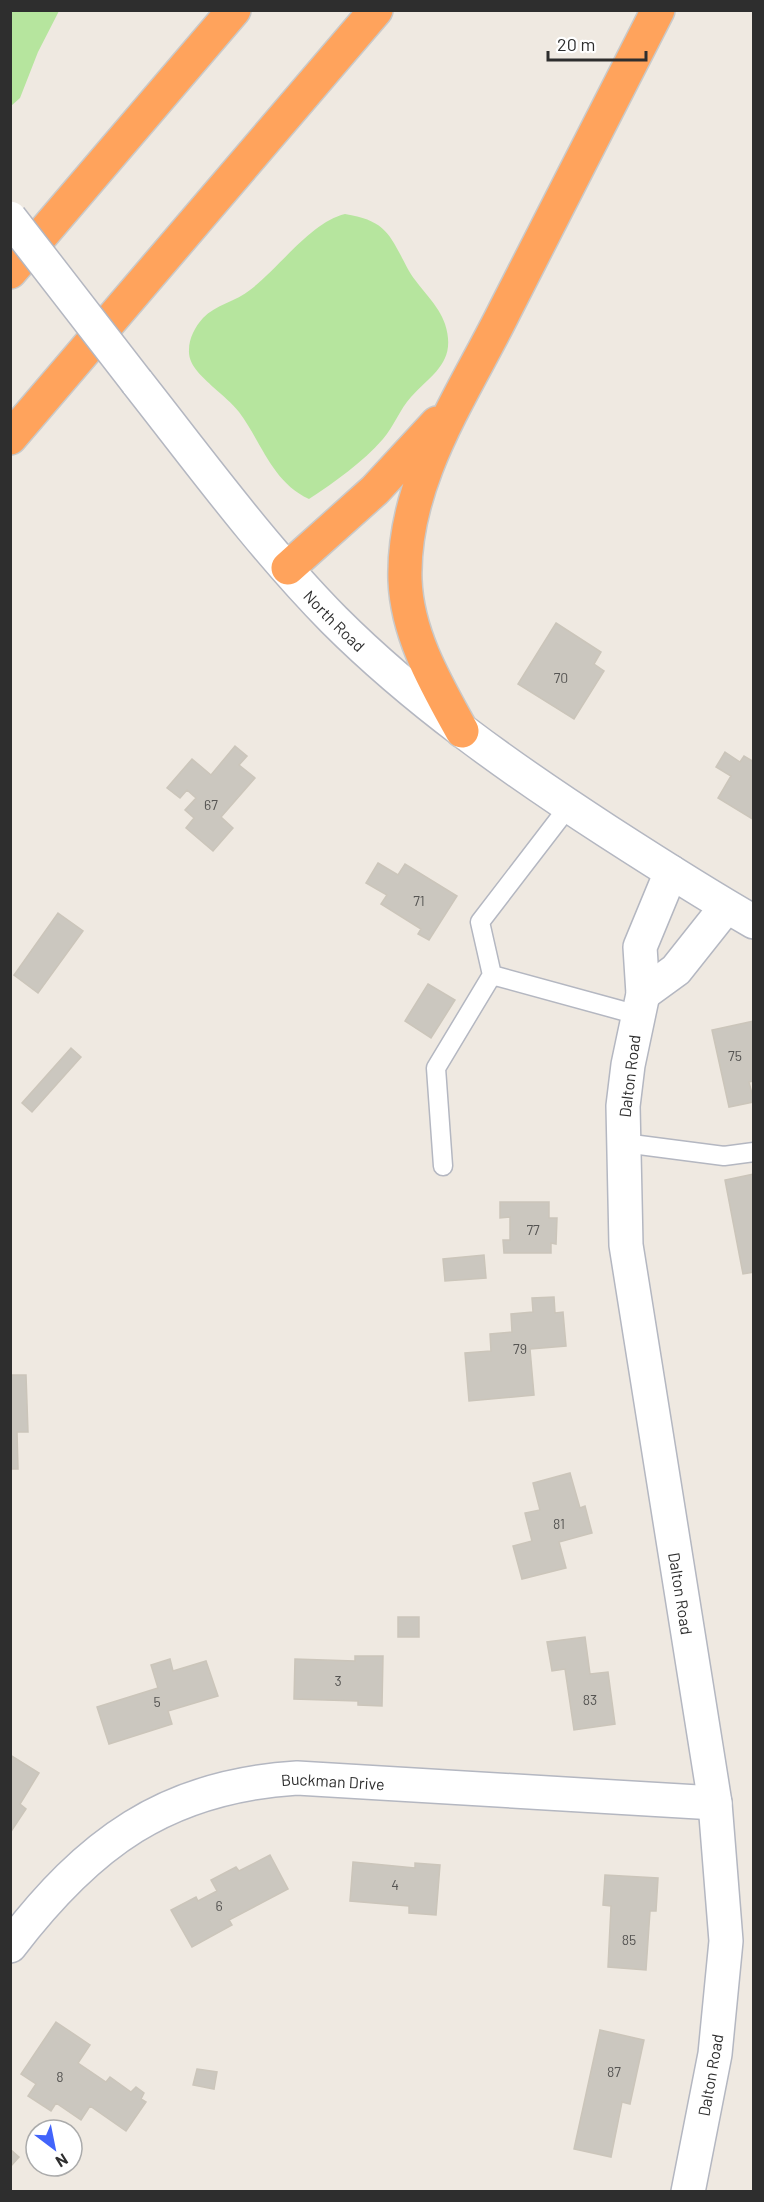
<svg xmlns="http://www.w3.org/2000/svg" width="764" height="2202" viewBox="0 0 764 2202" font-family="Barlow,sans-serif">
	<style>
		.green { fill: #b6e59e }
		.building { fill: #cbc7bf; stroke: #cbc5ba; stroke-width: 1.5 }
		.lines { fill: none; stroke-linecap: round; stroke-linejoin: round }
		.lane-casing { stroke: #b4b7c1; stroke-width: 21 }
		.street-casing { stroke: #b4b7c1; stroke-width: 36 }
		.secondary-casing { stroke: #b4b7c1; stroke-width: 36 }
		.highway-casing { stroke: #c9c9c9; stroke-width: 36 }
		.lane { stroke: #fff; stroke-width: 18 }
		.street { stroke: #fff; stroke-width: 33 }
		.secondary { stroke: #fff; stroke-width: 33 }
		.highway { stroke: #ffa35c; stroke-width: 33 }
		.secondary-bridge-casing { stroke: #b4b7c1; stroke-width: 36; stroke-linecap: butt }
		.secondary-bridge { stroke: #fff; stroke-width: 33 }
		.labels { text-anchor: middle; dominant-baseline: central; stroke-width: 4.5; stroke-linejoin: round; paint-order: stroke }
		.number-label { font-size: 14px; fill: #555452 }
		.street-label { font-size: 16px; fill: #2e2e2e; stroke: #fff }
	</style>
	<rect width="100%" height="100%" fill="#efe9e1"/>
	<path class="green" d="M11 10 59 11 38 52 20 98 11 106Z
		M345 214C388 221 390 236 409 271 419 288 439 305 445 324 457 362 433 373 411 397 400 409 394 426 383 439 363 462 335 482 309 499 272 482 262 443 239 412 232 403 222 395 213 387 203 377 188 366 189 350 189 338 195 327 203 318 215 305 237 301 250 290 279 268 311 222 345 214Z"/>
	<path class="building" d="M556 623 601 652 594 664 604 671 574 719 518 684Z
		M235 746 247 756 239 765 255 778 221 817 233 828 213 851 186 828 194 818 185 810 196 798 187 790 180 798 167 788 192 759 211 775Z
		M725 752 740 762 744 756 754 762V820L718 798 731 776 716 767Z
		M378 863 398 875 405 864 457 896 429 940 418 934 421 929 381 904 387 895 366 883Z
		M58 913 83 931 38 993 14 975Z
		M428 984 455 1000 431 1038 405 1021Z
		M754 1021V1081L749 1082 754 1102 729 1107 712 1030Z
		M71 1048 81 1057 32 1112 22 1103Z
		M754 1174V1272L743 1274 725 1180Z
		M500 1202H549V1218H557L556 1244 551 1243V1253H504L503 1240H510V1217L500 1218Z
		M484 1255 486 1278 445 1281 443 1259Z
		M554 1297 555 1313 563 1312 566 1346 530 1349 534 1395 469 1401 465 1353 491 1351 490 1334 512 1332 511 1314 533 1312 532 1298Z
		M10 1375H26L28 1432H17L18 1469H10Z
		M570 1473 580 1508 585 1506 592 1533 559 1542 566 1568 522 1579 513 1546 532 1541 525 1513 540 1510 533 1483Z
		M398 1617H419V1637H398Z
		M585 1637 590 1674 608 1672 615 1724 574 1730 565 1669 552 1671 547 1642Z
		M355 1656H383L382 1706 358 1705V1701L294 1699 295 1659 355 1661Z
		M170 1659 173 1671 206 1661 218 1696 168 1711 172 1724 109 1744 97 1707 158 1688 151 1665Z
		M10 1755 39 1773 20 1804 26 1809 10 1833Z
		M270 1855 288 1889 229 1920 232 1925 192 1947 171 1910 196 1897 198 1901 217 1891 211 1880 236 1867 239 1871Z
		M353 1862 415 1868V1863L440 1865 436 1915 409 1913V1906L350 1901Z
		M605 1875 658 1878 656 1911H650L646 1970 608 1967 611 1906 603 1905Z
		M56 2022 90 2045 78 2063 106 2082 110 2077 131 2092 136 2087 144 2093 141 2099 146 2102 126 2131 90 2106 81 2120 56 2103 51 2111 28 2096 36 2084 21 2074Z
		M600 2030 644 2040 630 2104 622 2102 611 2157 574 2149Z
		M197 2069 217 2072 214 2089 193 2085Z
		M10 2149 19 2157 10 2167Z"/>
	<g class="lines">
		<defs>
			<path id="lane" d="M492 975 480 922 569 806
				M624 1143 724 1156 754 1152
				M443 1166 436 1068 492 975 638 1015"/>
			<g id="street">
				<path id="s1" d="M10 1946C88 1844 165 1786 297 1778L715 1803"/>
			</g>
			<g id="secondary">
				<path id="s2" d="M137 382C200 462 262 547 334 620 415 701 510 768 607 831 655 862 703 893 754 922"/>
				<path id="s3" d="M671 872 640 947 643 994 628 1065 623 1106 626 1245 715 1803 726 1941 715 2054 688 2192"/>
				<path d="M643 994 676 970 726 907"/>
			</g>
			<path id="highway" d="M10 272 234 10
				M10 438 376 10
				M288 568 375 490 437 423
				M462 731C436 684 407 635 405 580 402 481 463 395 505 310 556 210 607 110 658 10"/>
		</defs>
		<use href="#lane" class="lane-casing"/>
		<use href="#street" class="street-casing"/>
		<use href="#secondary" class="secondary-casing"/>
		<use href="#highway" class="highway-casing"/>
		<use href="#lane" class="lane"/>
		<use href="#street" class="street"/>
		<use href="#secondary" class="secondary"/>
		<use href="#highway" class="highway"/>
		<defs>
			<path id="secondary-bridge" d="M10 218 137 382"/>
		</defs>
		<use href="#secondary-bridge" class="secondary-bridge-casing"/>
		<use href="#secondary-bridge" class="secondary-bridge"/>
	</g>
	<g class="labels">
		<g class="number-label">
			<text x="561" y="677">70</text>
			<text x="211" y="804">67</text>
			<text x="419" y="900">71</text>
			<text x="735" y="1055">75</text>
			<text x="533" y="1229">77</text>
			<text x="520" y="1348">79</text>
			<text x="559" y="1523">81</text>
			<text x="338" y="1680">3</text>
			<text x="590" y="1699">83</text>
			<text x="157" y="1701">5</text>
			<text x="395" y="1884">4</text>
			<text x="219" y="1905">6</text>
			<text x="629" y="1939">85</text>
			<text x="614" y="2071">87</text>
			<text x="60" y="2076">8</text>
		</g>
		<g class="street-label">
			<text stroke="none"><textPath href="#s2" startOffset="310">North Road</textPath></text>
			<text transform="translate(629 1076) rotate(-83)">Dalton Road</text>
			<text stroke="none"><textPath href="#s3" startOffset="734">Dalton Road</textPath></text>
			<text stroke="none"><textPath href="#s1" startOffset="381">Buckman Drive</textPath></text>
			<text transform="translate(710 2075) rotate(-80)">Dalton Road</text>
		</g>
	</g>
	<rect width="764" height="2202" fill="none" stroke="#2e2e2e" stroke-width="24"/>
	<g transform="translate(54 2148) rotate(148)"><circle r="28" fill="#ffffff" stroke="#ababab" stroke-width="1.5"/>
	<path d="M0-4.5L10 22L0 15L-10 22Z" fill="#4264fb"/>
	<text y="-9" font-size="16" font-weight="bold" text-anchor="middle" fill="#2e2e2e">N</text>
	</g>
	<path d="M548 51v9h98v-9" fill="none" stroke="#2e2e2e" stroke-width="3"/>
	<text x="557" y="51" font-size="18" fill="#2e2e2e" stroke="#ffffff" stroke-width="4.5" paint-order="stroke">20 m</text>
</svg>
